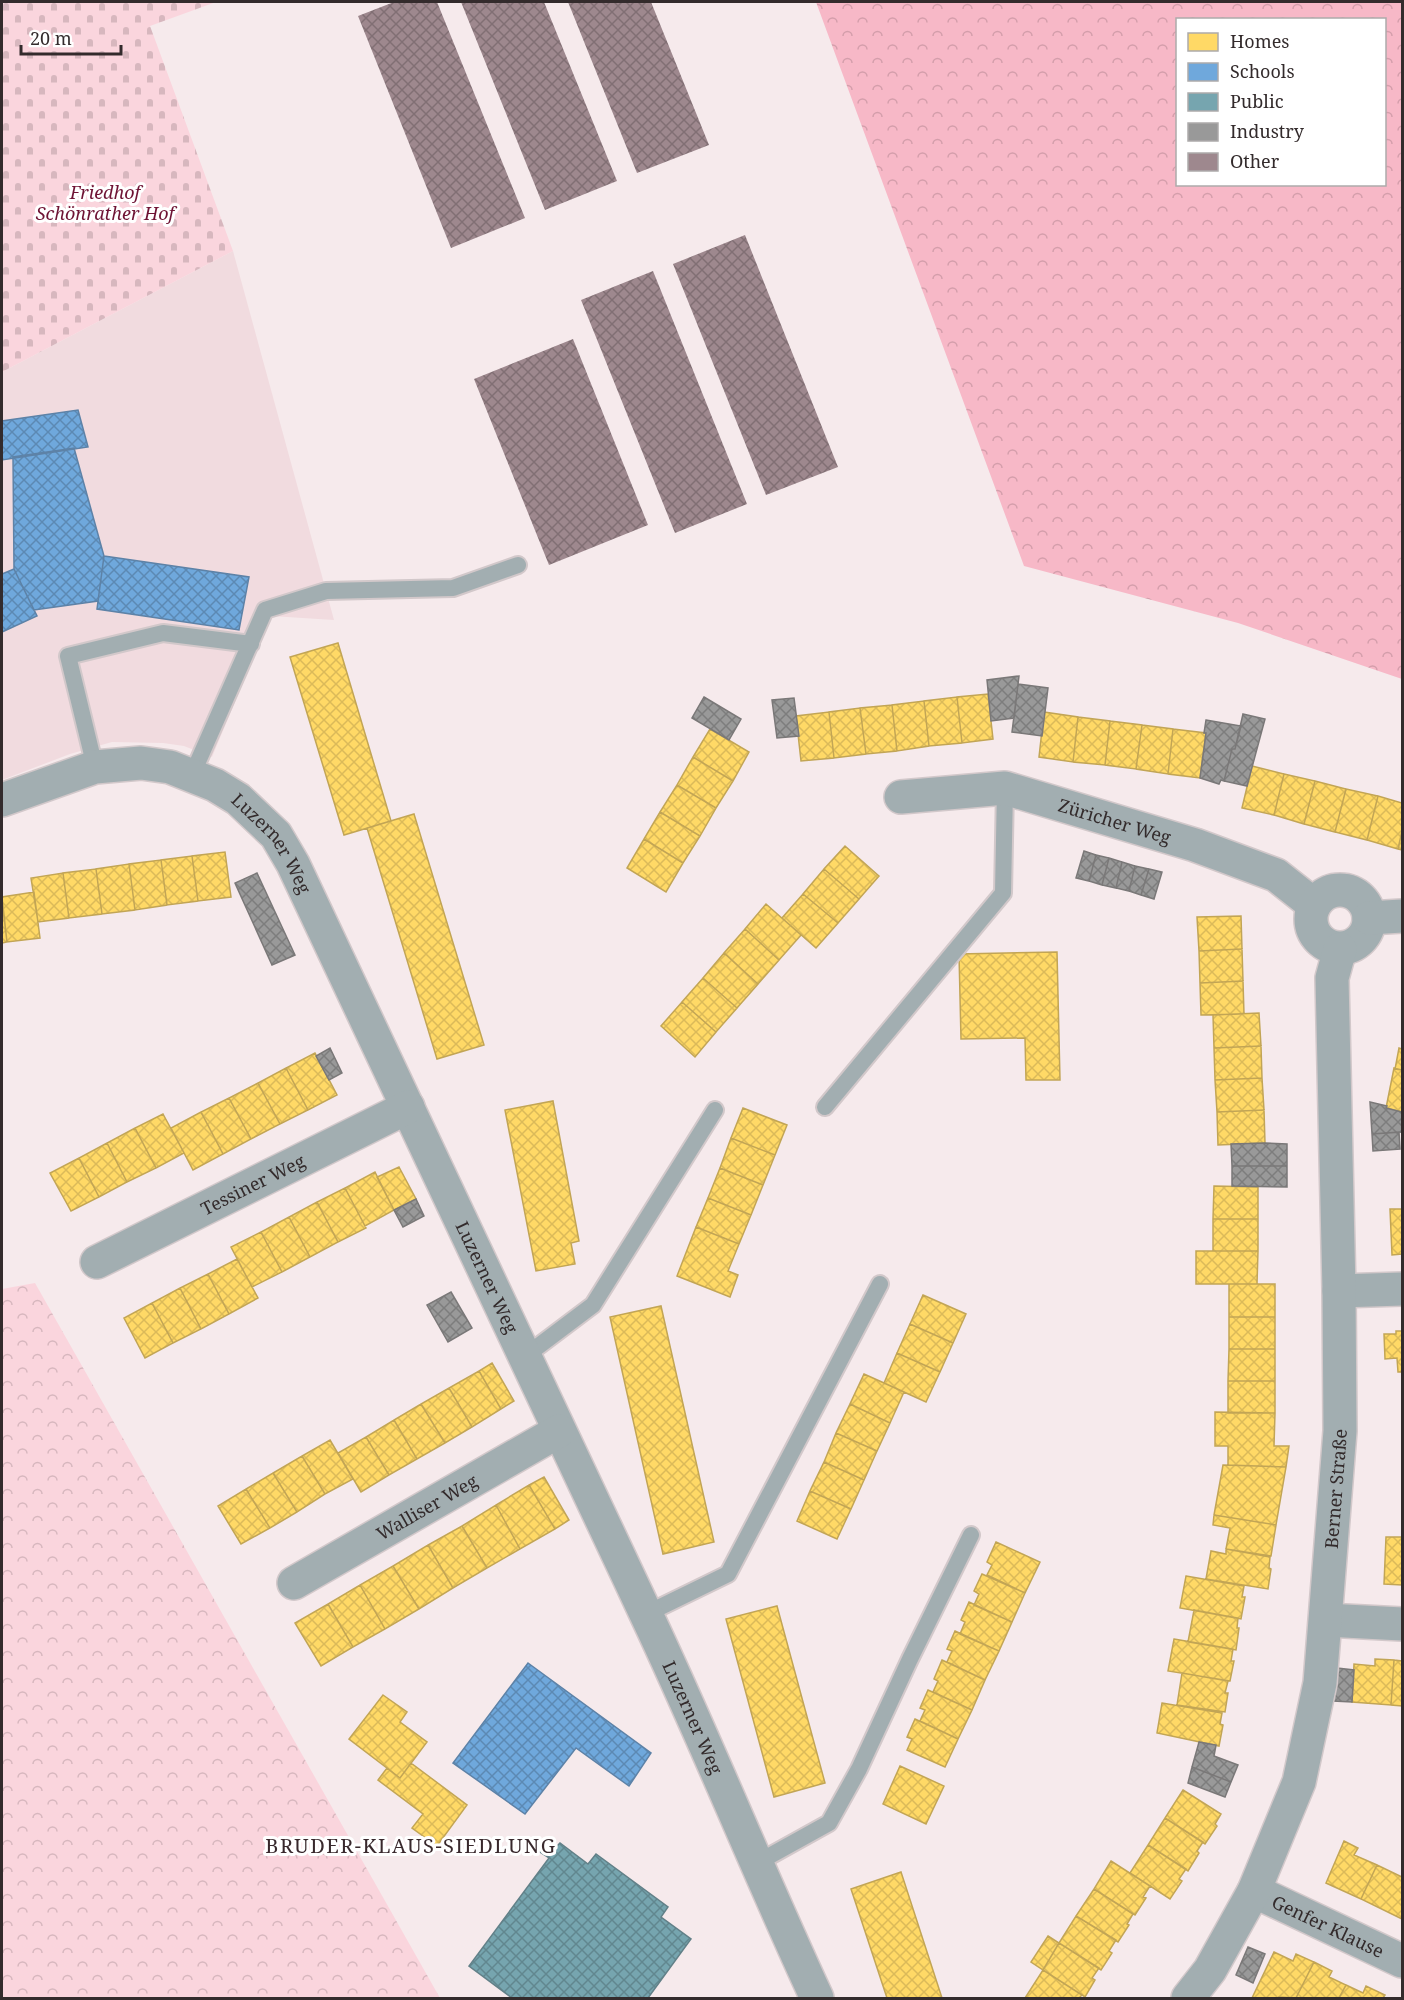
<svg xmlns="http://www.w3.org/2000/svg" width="1404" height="2000" viewBox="0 0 1404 2000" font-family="'Noto Serif',serif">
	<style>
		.built { fill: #f1dbdf }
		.forest { fill: url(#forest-crowns); fill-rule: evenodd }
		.cemetery { fill: url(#cemetery-stones) }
		.park { fill: url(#park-crowns) }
		.homes { fill: url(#homes-cross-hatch); stroke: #c2a555; stroke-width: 1.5 }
		.schools { fill: url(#schools-cross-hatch); stroke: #5d82a7; stroke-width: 1.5 }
		.public { fill: url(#public-cross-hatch); stroke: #628088; stroke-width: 1.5 }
		.industry { fill: url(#industry-cross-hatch); stroke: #7a7878; stroke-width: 1.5 }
		.building { fill: url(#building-cross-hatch) }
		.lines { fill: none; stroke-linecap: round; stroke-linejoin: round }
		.service-casing { stroke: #d2c8ca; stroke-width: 20 }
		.minor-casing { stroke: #d2c8ca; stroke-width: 36 }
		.service { stroke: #a2aeb1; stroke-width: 16 }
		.minor { stroke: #a2aeb1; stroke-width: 33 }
		.labels { text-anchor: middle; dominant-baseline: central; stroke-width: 6; stroke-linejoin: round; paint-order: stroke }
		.park-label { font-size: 18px; font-style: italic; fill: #6e1334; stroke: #fff }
		.street-label { font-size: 18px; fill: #332b2c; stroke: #fff }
		.neighbourhood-label { font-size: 20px; letter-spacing: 1.5px; fill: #38282c; stroke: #fff }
	</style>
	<defs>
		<pattern id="forest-crowns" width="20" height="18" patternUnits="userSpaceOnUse" patternTransform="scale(1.5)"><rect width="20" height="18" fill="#f7b8c7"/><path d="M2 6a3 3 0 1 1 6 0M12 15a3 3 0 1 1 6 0" fill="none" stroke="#d49eab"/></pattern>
		<pattern id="cemetery-stones" width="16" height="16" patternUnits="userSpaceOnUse" patternTransform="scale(1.5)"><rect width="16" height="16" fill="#fad5dd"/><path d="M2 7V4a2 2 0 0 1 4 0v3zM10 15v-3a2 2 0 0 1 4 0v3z" fill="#d7b7be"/></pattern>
		<pattern id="park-crowns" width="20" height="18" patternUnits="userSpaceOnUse" patternTransform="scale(1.5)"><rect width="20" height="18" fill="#fad5dd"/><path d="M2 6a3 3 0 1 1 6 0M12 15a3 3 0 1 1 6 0" fill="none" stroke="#d7b7be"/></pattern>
		<pattern id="homes-cross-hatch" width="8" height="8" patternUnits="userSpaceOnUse" patternTransform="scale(1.5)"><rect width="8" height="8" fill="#ffd966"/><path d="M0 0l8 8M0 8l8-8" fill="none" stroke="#dbba59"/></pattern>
		<pattern id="schools-cross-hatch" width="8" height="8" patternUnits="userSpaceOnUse" patternTransform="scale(1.5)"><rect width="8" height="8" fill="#6fa8dc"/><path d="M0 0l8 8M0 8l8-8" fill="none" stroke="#5c89b3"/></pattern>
		<pattern id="public-cross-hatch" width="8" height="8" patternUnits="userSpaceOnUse" patternTransform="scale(1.5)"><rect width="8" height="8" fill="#76a5af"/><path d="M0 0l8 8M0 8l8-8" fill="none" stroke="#61878f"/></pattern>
		<pattern id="industry-cross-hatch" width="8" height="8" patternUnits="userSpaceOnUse" patternTransform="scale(1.5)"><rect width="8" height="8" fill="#999"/><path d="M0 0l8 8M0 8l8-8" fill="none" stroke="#7d7d7d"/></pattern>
		<pattern id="building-cross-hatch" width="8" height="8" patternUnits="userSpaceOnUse" patternTransform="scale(1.5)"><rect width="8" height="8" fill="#9e888e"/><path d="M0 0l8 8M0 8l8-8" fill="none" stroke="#816f74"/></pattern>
	</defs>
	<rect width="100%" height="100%" fill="#f6eaec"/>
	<path class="built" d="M233 251 334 620 271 616 212 757 184 746 163 743 112 742 70 754 2 780V372Z"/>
	<path class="forest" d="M816 2H1402V679L1238 623 1024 566ZM1178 20H1384V184H1178Z"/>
	<path class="cemetery" d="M2 2H216L150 26 233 251 2 372Z"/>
	<path class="park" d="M35 1283 440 1998H2V1289Z"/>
	<path class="homes" d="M338 643 391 821 344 835 290 657Z
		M988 694 993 739 962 743 957 697Z
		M957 697 962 743 929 746 924 701Z
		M924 701 929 746 897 751 892 705Z
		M892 705 897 751 866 754 860 708Z
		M860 708 866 754 834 758 829 712Z
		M829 712 834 758 801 761 796 716Z
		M1044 712 1078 717 1073 762 1039 757Z
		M1078 717 1110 721 1105 765 1073 762Z
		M1110 721 1142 725 1136 769 1105 765Z
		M1142 725 1173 729 1168 774 1136 769Z
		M710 729 749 752 733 781 693 757Z
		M1173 729 1206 733 1200 778 1168 774Z
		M693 757 733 781 716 808 677 785Z
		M1252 766 1284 774 1274 815 1242 808Z
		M1284 774 1315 781 1304 824 1274 815Z
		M1315 781 1346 789 1335 832 1304 824Z
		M677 785 716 808 700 836 660 812Z
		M1346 789 1378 796 1367 840 1335 832Z
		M1378 796 1402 803V831L1398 849 1367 840Z
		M660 812 700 836 683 863 644 839Z
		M414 814 484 1045 437 1059 367 828Z
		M1402 831V850L1398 849Z
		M644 839 683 863 666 892 627 868Z
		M845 846 879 876 859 899 824 869Z
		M225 852 231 897 198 901 192 856Z
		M192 856 198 901 167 905 161 860Z
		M161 860 167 905 135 910 129 864Z
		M129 864 135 910 102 914 96 869Z
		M96 869 102 914 69 918 63 873Z
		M824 869 859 899 838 923 803 894Z
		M63 873 69 918 38 922 31 878Z
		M34 892 40 938 7 942 2 897Z
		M803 894 838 923 816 948 782 918Z
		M2 901 7 942 2 943Z
		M766 904 801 935 779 960 745 929Z
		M1241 916 1242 949 1199 951 1197 917Z
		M745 929 779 960 758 984 724 953Z
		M1242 949 1243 981 1200 983 1199 951Z
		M1057 952 1060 1080H1026L1025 1038 961 1039 959 954Z
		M724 953 758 984 737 1008 703 978Z
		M703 978 737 1008 716 1032 682 1002Z
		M1243 981 1244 1014 1201 1015 1200 983Z
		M682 1002 716 1032 695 1057 661 1026Z
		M1259 1013 1261 1046 1214 1048 1213 1015Z
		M1261 1046 1262 1078 1215 1080 1214 1048Z
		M1399 1048 1402 1049V1070L1395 1069Z
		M315 1053 337 1095 308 1110 286 1068Z
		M286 1068 308 1110 280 1124 258 1083Z
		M1394 1068 1402 1070V1112L1386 1108Z
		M1262 1078 1264 1110 1217 1112 1215 1080Z
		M258 1083 280 1124 251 1139 229 1098Z
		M229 1098 251 1139 223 1154 201 1112Z
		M553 1101 579 1241 571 1243 575 1264 536 1271 505 1110Z
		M743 1108 787 1125 775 1155 731 1138Z
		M1264 1110 1265 1143 1218 1145 1217 1112Z
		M201 1112 223 1154 193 1170 171 1128Z
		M163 1114 184 1153 156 1168 135 1128Z
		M135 1128 156 1168 127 1182 107 1143Z
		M731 1138 775 1155 763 1185 720 1168Z
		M107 1143 127 1182 99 1197 79 1158Z
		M79 1158 99 1197 71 1211 50 1173Z
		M399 1167 416 1199 394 1210 377 1177Z
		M720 1168 763 1185 751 1215 708 1198Z
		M375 1172 394 1210 365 1226 345 1188Z
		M1214 1186 1258 1187V1219H1213Z
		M345 1188 366 1228 338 1242 317 1202Z
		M708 1198 751 1215 739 1244 696 1227Z
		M317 1202 338 1242 310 1257 289 1217Z
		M1390 1209H1402V1254L1392 1255Z
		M289 1217 310 1257 282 1272 261 1232Z
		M1213 1219H1258V1251H1213Z
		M696 1227 739 1244 728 1271 738 1275 730 1297 677 1276Z
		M261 1232 282 1272 252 1287 231 1247Z
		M1196 1251H1258L1257 1284H1196Z
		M237 1259 258 1298 229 1314 208 1274Z
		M208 1274 229 1314 201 1329 180 1288Z
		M1229 1284H1275V1317H1229Z
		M180 1288 201 1329 173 1343 152 1303Z
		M923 1295 966 1314 953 1343 910 1324Z
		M152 1303 173 1343 145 1358 124 1318Z
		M661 1306 714 1542 663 1554 610 1317Z
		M1229 1317H1275V1349H1229Z
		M910 1324 953 1343 940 1372 897 1353Z
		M1396 1331H1402V1372H1398L1397 1358 1385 1359 1384 1334H1396Z
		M1229 1349H1275V1381H1228Z
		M897 1353 940 1372 926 1402 884 1383Z
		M492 1363 514 1401 501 1409 479 1371Z
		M479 1371 501 1409 472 1427 449 1388Z
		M864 1374 904 1392 890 1423 850 1404Z
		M1228 1381H1275V1413H1228Z
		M449 1388 472 1427 445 1443 421 1404Z
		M421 1404 445 1443 417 1459 394 1420Z
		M850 1404 890 1423 877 1451 836 1433Z
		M1215 1412 1275 1413 1274 1446H1289L1286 1467 1228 1465V1446H1215Z
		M394 1420 417 1459 389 1475 366 1437Z
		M836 1433 877 1451 864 1480 824 1462Z
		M366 1437 389 1475 361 1492 338 1453Z
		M330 1440 353 1479 325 1494 302 1456Z
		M302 1456 325 1494 297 1512 273 1473Z
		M824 1462 864 1480 851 1509 810 1491Z
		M1223 1465 1286 1467 1276 1525 1214 1515Z
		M273 1473 297 1512 270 1528 246 1489Z
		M544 1477 569 1520 555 1529 529 1485Z
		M529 1485 555 1529 520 1549 496 1505Z
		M246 1489 270 1528 241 1544 218 1506Z
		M810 1491 851 1509 837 1539 797 1521Z
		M496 1505 520 1549 487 1568 462 1526Z
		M1214 1515 1276 1525 1271 1556 1226 1549 1230 1528 1213 1525Z
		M462 1526 487 1568 453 1588 428 1545Z
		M1386 1537H1402V1585L1384 1584Z
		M996 1542 1040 1562 1025 1593 987 1575 992 1565 987 1562Z
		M428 1545 453 1588 419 1609 393 1566Z
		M1226 1549 1270 1557 1269 1568 1271 1569 1268 1589 1206 1579 1211 1551 1226 1554Z
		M393 1566 419 1609 385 1629 360 1585Z
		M982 1574 1025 1593 1012 1622 974 1605 979 1594 974 1591Z
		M1186 1576 1244 1586 1242 1597H1245L1241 1619 1180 1608Z
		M360 1585 385 1629 353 1647 328 1604Z
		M969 1602 1012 1622 999 1651 960 1634 965 1622 961 1620Z
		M328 1604 353 1647 321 1666 295 1623Z
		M777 1606 825 1783 774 1797 726 1619Z
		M1194 1610 1238 1618 1237 1628H1239L1236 1650 1188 1642Z
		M955 1631 999 1651 985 1680 947 1662 952 1651 947 1649Z
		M1174 1639 1233 1649 1231 1661H1234L1230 1681 1168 1671Z
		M1375 1659 1394 1660 1391 1705 1352 1702 1354 1664 1375 1666Z
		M942 1660 985 1680 972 1710 933 1692 938 1681 934 1679Z
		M1394 1660 1402 1661V1706L1391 1705Z
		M1182 1673 1228 1681 1225 1693H1228L1225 1712 1177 1705Z
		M928 1690 972 1710 958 1739 920 1721 925 1710 920 1708Z
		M383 1695 407 1712 400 1722 427 1742 400 1778 349 1739Z
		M1162 1703 1222 1713 1220 1724 1223 1725 1219 1746 1157 1733Z
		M915 1719 958 1739 945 1767 907 1750 912 1739 907 1737Z
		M411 1763 467 1805 437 1846 412 1828 423 1814 378 1780 387 1768 400 1778Z
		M900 1766 944 1786 926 1824 883 1804Z
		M1183 1790 1221 1814 1215 1824 1217 1826 1205 1844 1165 1818Z
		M1165 1818 1203 1842 1197 1851 1199 1853 1188 1871 1148 1845Z
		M1344 1841 1358 1848 1354 1855 1377 1865 1361 1899 1326 1883Z
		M1148 1845 1186 1869 1179 1879 1182 1881 1170 1899 1130 1873Z
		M1111 1861 1150 1886 1143 1897 1146 1898 1135 1915 1094 1889Z
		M1377 1865 1402 1877V1919L1361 1899Z
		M901 1872 942 1998H887L851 1889Z
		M1094 1889 1133 1914 1127 1924 1129 1925 1118 1942 1076 1916Z
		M1076 1916 1116 1940 1109 1951 1112 1953 1101 1970 1059 1943Z
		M1048 1936 1059 1943 1043 1970 1031 1962Z
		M1059 1943 1099 1968 1092 1978 1095 1980 1085 1997 1043 1970Z
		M1274 1952 1293 1961 1296 1954 1314 1962 1296 1998 1279 1997 1278 1998H1252Z
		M1314 1962 1332 1971 1329 1977 1346 1985 1339 1998H1296Z
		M1043 1970 1082 1995 1079 1998H1025Z
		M1346 1985 1363 1993 1366 1986 1385 1995 1383 1998H1339Z"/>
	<path class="schools" d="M78 410 88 447 2 460V421Z
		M74 448 104 556 98 601 34 610 14 569 13 457Z
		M104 556 249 577 239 630 97 609Z
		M14 569 37 616 2 632V574Z
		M528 1663 651 1753 629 1786 576 1748 525 1814 453 1763Z"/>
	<path class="public" d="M549 1840 557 1846 560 1843 588 1864 596 1854 668 1907 661 1917 691 1939 648 1998H512L469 1966 549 1858 540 1852Z"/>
	<path class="industry" d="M1019 676 1014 718 991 721 987 680Z
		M1018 684 1048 688 1042 736 1012 732Z
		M704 697 741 719 729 740 692 718Z
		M794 698 799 736 777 738 772 700Z
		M1243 714 1265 719 1247 786 1224 781 1232 749H1235Z
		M1206 720 1241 726 1235 749H1232L1224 781 1221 780 1219 784 1200 778 1206 733H1204Z
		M1084 851 1096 855 1089 881 1076 878Z
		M1096 855 1109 858 1102 885 1089 881Z
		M1109 858 1122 862 1116 888 1102 885Z
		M1122 862 1135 866 1129 891 1116 888Z
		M1135 866 1149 869 1141 895 1129 891Z
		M1149 869 1162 872 1154 899 1141 895Z
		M257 873 295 955 272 965 235 883Z
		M330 1048 342 1073 329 1080 316 1056Z
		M1370 1102 1387 1106 1386 1108 1402 1112V1132L1372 1134Z
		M1399 1132 1400 1149 1373 1151 1372 1134Z
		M1265 1143 1287 1144V1166H1232L1231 1144Z
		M1232 1166H1287V1187L1232 1186Z
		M416 1199 424 1216 403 1227 394 1210Z
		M451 1292 472 1328 448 1342 427 1305Z
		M1337 1668 1354 1670 1352 1702 1333 1701Z
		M1199 1742 1216 1745 1214 1756 1238 1765 1231 1782 1192 1767Z
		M1192 1767 1231 1782 1225 1797 1188 1783Z
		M1248 1947 1265 1954 1253 1983 1236 1975Z"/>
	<path class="building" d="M394 2H437L525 218 451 248 358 16Z
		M461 2H544L617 181 545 210Z
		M568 2H651L709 145 637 173Z
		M745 235 838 467 766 495 673 264Z
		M653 271 747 504 675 533 581 300Z
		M573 339 648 525 549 565 474 379Z"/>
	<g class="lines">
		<defs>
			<path id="service" d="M95 767 68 656 163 633 251 644
				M192 775 265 610 326 591 453 588 518 565
				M825 1107 1003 893 1005 788
				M524 1357 593 1305 715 1110
				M646 1614 728 1574 880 1284
				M757 1863 829 1823 859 1769 910 1659 971 1535"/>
			<g id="minor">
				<path id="s1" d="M901 797 1005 788 1195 845 1276 875 1314 905"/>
				<path id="s2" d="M2 800 95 767 141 763 170 767 215 785 238 799 276 835 293 864C410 1115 529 1364 646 1614 706 1741 758 1871 817 1998"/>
				<circle cx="1340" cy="919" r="29"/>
				<path d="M1369 918 1402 916"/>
				<path id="s3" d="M97 1262 408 1107"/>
				<path d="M1339 1291 1402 1289"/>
				<path id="s4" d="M294 1583 559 1431"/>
				<path d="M1326 1620 1402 1624"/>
				<path id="s5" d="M1254 1891 1402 1961"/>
				<path id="s6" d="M1188 1998 1210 1970 1254 1891 1299 1782 1320 1683 1340 1431 1339 1291 1332 978 1340 949"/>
			</g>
		</defs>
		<use href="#service" class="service-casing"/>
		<use href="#minor" class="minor-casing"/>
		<use href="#service" class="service"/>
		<use href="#minor" class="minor"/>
	</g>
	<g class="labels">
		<g class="park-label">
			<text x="105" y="192">Friedhof<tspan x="105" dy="21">Schönrather Hof</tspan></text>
		</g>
		<g class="street-label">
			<text stroke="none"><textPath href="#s1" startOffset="219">Züricher Weg</textPath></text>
			<text stroke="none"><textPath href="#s2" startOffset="306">Luzerner Weg</textPath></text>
			<text stroke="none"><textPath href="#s3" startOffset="174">Tessiner Weg</textPath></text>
			<text stroke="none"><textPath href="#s2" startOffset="792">Luzerner Weg</textPath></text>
			<text stroke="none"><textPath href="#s6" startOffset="540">Berner Straße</textPath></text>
			<text stroke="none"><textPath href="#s4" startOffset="153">Walliser Weg</textPath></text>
			<text stroke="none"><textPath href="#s2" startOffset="1278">Luzerner Weg</textPath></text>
			<text stroke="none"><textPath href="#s5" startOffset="82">Genfer Klause</textPath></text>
		</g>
		<g class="neighbourhood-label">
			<text x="411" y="1845">BRUDER-KLAUS-SIEDLUNG</text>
		</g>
	</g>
	<rect width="1404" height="2000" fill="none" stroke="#332b2c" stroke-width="6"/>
	<rect x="1176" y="18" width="210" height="168" fill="#ffffff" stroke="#adaaab" stroke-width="1.5"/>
	<rect x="1188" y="33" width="30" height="18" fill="#ffd966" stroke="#adaaab" stroke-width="1.5"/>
	<text x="1230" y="48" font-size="18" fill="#332b2c">Homes</text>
	<rect x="1188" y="63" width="30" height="18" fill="#6fa8dc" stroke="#adaaab" stroke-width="1.5"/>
	<text x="1230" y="78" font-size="18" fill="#332b2c">Schools</text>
	<rect x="1188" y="93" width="30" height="18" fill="#76a5af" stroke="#adaaab" stroke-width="1.5"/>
	<text x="1230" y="108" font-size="18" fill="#332b2c">Public</text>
	<rect x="1188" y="123" width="30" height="18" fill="#999999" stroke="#adaaab" stroke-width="1.5"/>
	<text x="1230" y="138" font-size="18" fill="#332b2c">Industry</text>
	<rect x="1188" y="153" width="30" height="18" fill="#9e888e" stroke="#adaaab" stroke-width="1.5"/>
	<text x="1230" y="168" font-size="18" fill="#332b2c">Other</text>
	<path d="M21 45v9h100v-9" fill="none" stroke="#332b2c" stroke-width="3"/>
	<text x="30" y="45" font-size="18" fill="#332b2c" stroke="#ffffff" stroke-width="4.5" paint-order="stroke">20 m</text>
</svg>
